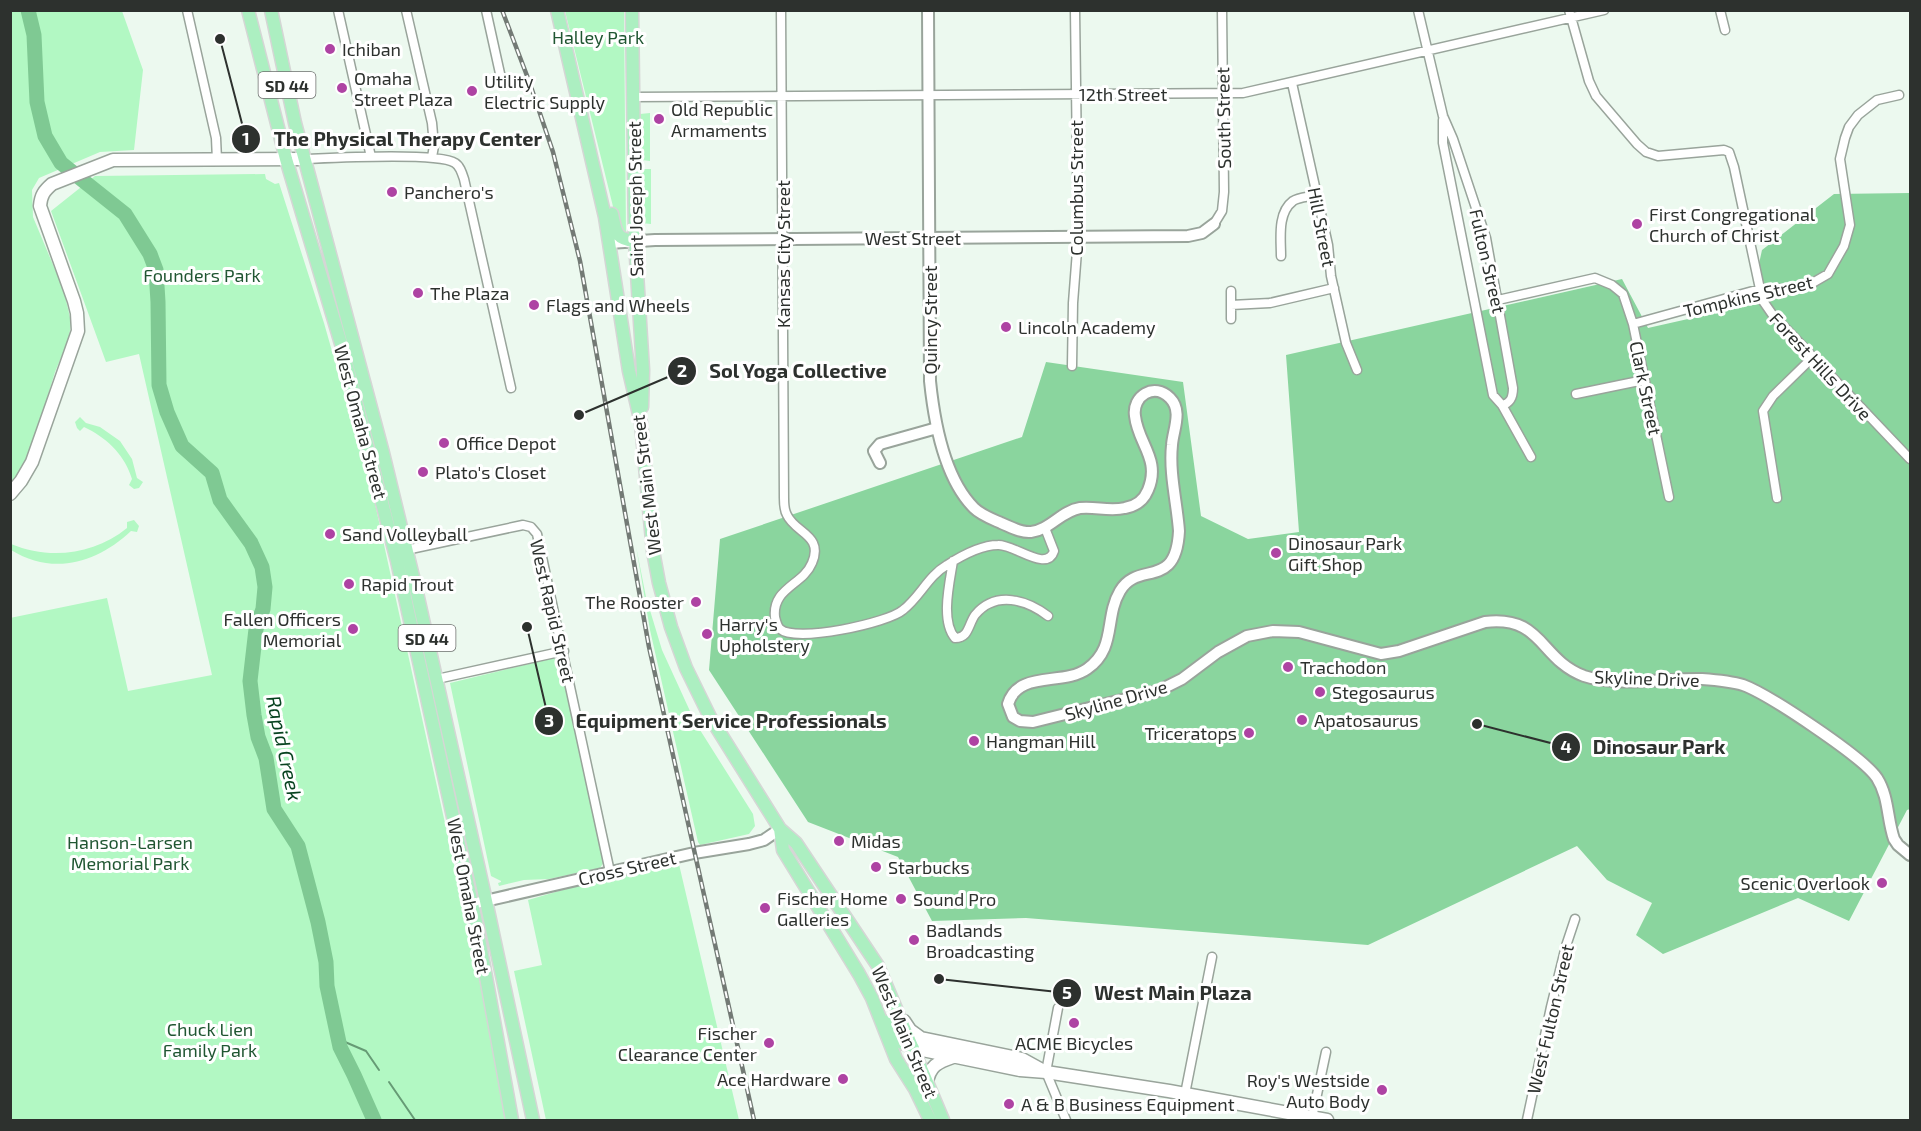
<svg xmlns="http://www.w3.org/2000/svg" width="1921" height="1131" viewBox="0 0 1921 1131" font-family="'Exo 2',sans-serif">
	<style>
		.green { fill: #b2f8c3 }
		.forest { fill: #8ad59e }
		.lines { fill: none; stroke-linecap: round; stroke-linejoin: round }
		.stream { stroke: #669b75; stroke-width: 2 }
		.river { stroke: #7fc993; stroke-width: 15 }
		.minor-casing { stroke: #99a49b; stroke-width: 11 }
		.tertiary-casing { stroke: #99a49b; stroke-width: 14 }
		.secondary-casing { stroke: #99a49b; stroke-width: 15 }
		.primary-casing { stroke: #d5d6d5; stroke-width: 15 }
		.minor { stroke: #fff; stroke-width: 8 }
		.tertiary { stroke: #fff; stroke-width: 10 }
		.secondary { stroke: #fff; stroke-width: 12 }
		.primary { stroke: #acefc1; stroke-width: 12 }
		.rail-casing { stroke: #737a75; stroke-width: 4.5 }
		.rail { stroke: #fff; stroke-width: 2; stroke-dasharray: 7; stroke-linecap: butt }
		.poi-dot { fill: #ae43a3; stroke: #fff; stroke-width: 2 }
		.labels { text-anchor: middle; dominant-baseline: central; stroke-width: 6; stroke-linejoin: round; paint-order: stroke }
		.shield { fill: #fff; stroke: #6c6f6d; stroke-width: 1.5 }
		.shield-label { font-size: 16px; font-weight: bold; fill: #2d312e }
		.park-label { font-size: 18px; fill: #205632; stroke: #fff }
		.poi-label { font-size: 18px; fill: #2d312e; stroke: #fff; text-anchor: start }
		.street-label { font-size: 18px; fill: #2d312e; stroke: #fff }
		.water-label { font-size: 20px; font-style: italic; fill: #084320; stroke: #fff }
		.leader { fill: none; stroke: #2d312e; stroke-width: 2 }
		.callout-dot { fill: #2d312e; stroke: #fff; stroke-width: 2 }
		.mark-label { font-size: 18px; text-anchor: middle; font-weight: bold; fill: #fff }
		.callout-label { font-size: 20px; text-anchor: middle; font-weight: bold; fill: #2d312e; stroke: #fff; stroke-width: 6; stroke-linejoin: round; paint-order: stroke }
	</style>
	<rect width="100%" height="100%" fill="#ecf9ef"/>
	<path class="green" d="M11 11H122L143 70 134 150 100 152 39 178 32 190 33 217 64 291 71 322 69 338 55 372 29 458 11 485Z
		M565 11H624L626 234 619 231Z
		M650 113V161L642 160 640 156V114Z
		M643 169H651V224L641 223V172Z
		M265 174 266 179 275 184 279 183 324 323 374 499 510 1120H11L10 618 107 598 128 691 212 675 139 354 106 362 51 211 95 176Z
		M80 417 86 423 100 427 120 441 132 459 137 478 143 482 139 488 134 489 129 485 132 479C125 456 109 440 88 429L84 427 80 431 77 428 75 422Z
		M134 520 139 526 137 532 131 531C97 563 53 576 11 550V544C49 560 94 555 127 528V522Z
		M636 546 646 597 662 650 695 722 753 814 755 826 749 834 700 845 698 842 650 630Z
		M554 658 561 664 604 862 600 868 549 879 524 880 499 886 498 883 501 882V881L491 876 450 683Z
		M678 860 739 1120H546L514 971 542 965 528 900 604 878Z"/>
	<path class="forest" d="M1910 193V809L1907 810 1849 921 1798 898 1663 954 1636 935 1652 903 1607 880 1577 846 1368 945 1026 918 932 921 898 857 808 822 709 670 720 539 1022 437 1046 362 1183 382 1201 516 1248 539 1299 532 1286 355 1622 279 1648 328 1750 305 1762 250 1834 194Z"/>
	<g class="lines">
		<path class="stream" d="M338 1039 366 1051 379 1070
			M389 1082 415 1120"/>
		<path class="river" d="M28 10 34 35 37 102 45 136 61 163 125 214 150 254 156 270 158 302 159 385 167 412 182 446 212 473 220 500 251 543 262 567 265 587 263 609 256 629 250 681 254 715 258 737 266 758 274 809 298 846 318 922 326 962 327 986 340 1047 354 1075 374 1120"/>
		<defs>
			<path id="minor" d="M187 10 216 138 217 160
				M338 10 371 157
				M406 10 432 123 434 146 432 157
				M486 10 501 78
				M781 10 784 498C784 503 784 510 787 515 795 533 824 535 812 563 803 585 772 588 775 617 776 621 777 626 780 629 796 643 888 623 903 610 920 597 928 576 947 565 961 556 982 545 998 545 1014 544 1047 573 1054 551L1045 528
				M1418 10 1443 116 1453 139 1486 238 1513 388C1513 397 1511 403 1502 405
				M1569 10 1589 81 1596 96 1637 144 1646 152 1658 156 1724 150 1729 152 1734 167 1760 289 1763 301 1772 314 1910 459
				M1720 10 1725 30
				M1292 83 1328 245 1331 276 1346 343 1357 370
				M633 97 1243 93 1604 10
				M1443 120V143L1493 395 1502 405 1531 457
				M304 159C329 158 439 152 455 163 460 166 462 173 464 179L511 388
				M1214 224 1222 211 1224 192 1222 10
				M1281 256C1281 239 1277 213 1293 201 1299 197 1309 197 1316 195
				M1498 300 1595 278 1612 285 1623 294 1633 324 1669 497
				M1231 305 1270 303 1334 288
				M1231 319V291
				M1633 324 1760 289H1792L1809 285 1828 274 1844 246 1850 225 1840 159 1845 138 1849 127 1858 115 1877 100 1899 95
				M1072 366 1073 303 1078 238 1075 10
				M1576 394 1644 380
				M1777 498 1763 411 1773 396 1812 358
				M406 550 523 525 531 527 537 534 610 872
				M953 561C950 581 940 621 955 638 969 638 968 625 975 615 996 590 1027 600 1048 616
				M437 679 564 651
				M1058 1008 1046 1072 1066 1120
				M1185 1094 1212 957
				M1312 1118 1326 1052
				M1527 1120 1551 1007 1566 946 1575 919"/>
			<path id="tertiary" d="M928 10 930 381C934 420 944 478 974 508 981 515 992 519 1001 523 1011 527 1021 533 1031 532 1050 530 1061 511 1080 508 1095 506 1109 512 1125 508 1136 506 1144 500 1148 490 1161 459 1138 444 1135 416 1132 396 1154 382 1170 398 1183 411 1173 430 1172 445 1169 473 1177 503 1179 531 1176 591 1138 560 1120 591 1104 618 1117 648 1087 669 1063 686 1018 670 1008 704L1013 717 1020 721 1033 722 1158 691 1182 679 1218 652 1247 636 1273 631 1299 632 1381 654 1399 651 1485 622C1543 615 1539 659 1584 676 1616 687 1668 678 1702 679 1716 680 1730 681 1743 685 1768 694 1863 757 1877 778 1889 797 1887 819 1894 839L1898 845 1910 855
				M609 243 655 240 1188 236 1202 233 1214 224
				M880 463 874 451 880 444 937 428
				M472 904 694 853 749 844 764 840 780 829"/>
			<path id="secondary" d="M10 494 21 481 32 462 78 331 77 313 74 301 40 206C41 195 44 191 52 184L113 160 304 159
				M904 1021 910 1030 921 1038 1022 1059 1042 1070
				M913 1048 1020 1070 1046 1072 1169 1091 1327 1120
				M927 1083C929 1066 938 1062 953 1057"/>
			<path id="primary" d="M248 10 286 159 342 347 397 561 476 922 512 1120
				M271 10 295 123 383 453 417 593 486 901 533 1120
				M557 10 605 217 629 371 641 423 653 551 659 583 671 627 686 668 710 717 780 829 796 843 878 966 943 1120
				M632 10 635 241 643 370 642 407
				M612 214C616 232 615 239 635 241
				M780 829 783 850 859 974 872 998 896 1059 915 1089 930 1120
				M889 1021 902 1043 913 1048"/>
		</defs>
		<use href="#minor" class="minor-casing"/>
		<use href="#tertiary" class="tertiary-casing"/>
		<use href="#secondary" class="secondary-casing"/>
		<use href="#primary" class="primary-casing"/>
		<use href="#minor" class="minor"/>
		<use href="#tertiary" class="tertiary"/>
		<use href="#secondary" class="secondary"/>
		<use href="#primary" class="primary"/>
		<defs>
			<path id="rail" d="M502 10 529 81 553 152 580 261 649 647 754 1120"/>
		</defs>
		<use href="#rail" class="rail-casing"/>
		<use href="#rail" class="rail"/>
	</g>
	<g class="poi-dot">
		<circle cx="330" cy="49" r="6"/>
		<circle cx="342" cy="88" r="6"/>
		<circle cx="472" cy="91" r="6"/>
		<circle cx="659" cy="119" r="6"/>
		<circle cx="392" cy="192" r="6"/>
		<circle cx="1637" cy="224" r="6"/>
		<circle cx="418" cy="293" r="6"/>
		<circle cx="534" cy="305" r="6"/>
		<circle cx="1006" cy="327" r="6"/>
		<circle cx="444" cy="443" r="6"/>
		<circle cx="423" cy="472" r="6"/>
		<circle cx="330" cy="534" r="6"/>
		<circle cx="1276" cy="553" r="6"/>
		<circle cx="349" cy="584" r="6"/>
		<circle cx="696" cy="602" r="6"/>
		<circle cx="353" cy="629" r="6"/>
		<circle cx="707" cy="634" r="6"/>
		<circle cx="1288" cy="667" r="6"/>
		<circle cx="1320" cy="692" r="6"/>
		<circle cx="1302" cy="720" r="6"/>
		<circle cx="1249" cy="733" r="6"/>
		<circle cx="974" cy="741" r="6"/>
		<circle cx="839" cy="841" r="6"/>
		<circle cx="876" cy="867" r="6"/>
		<circle cx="1882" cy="883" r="6"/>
		<circle cx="901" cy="899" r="6"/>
		<circle cx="765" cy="908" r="6"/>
		<circle cx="914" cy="940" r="6"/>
		<circle cx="1074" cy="1023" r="6"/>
		<circle cx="769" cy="1043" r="6"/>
		<circle cx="843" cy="1079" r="6"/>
		<circle cx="1382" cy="1090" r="6"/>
		<circle cx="1009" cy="1104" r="6"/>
	</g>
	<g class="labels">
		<g class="shield">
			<rect x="258.5" y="72" width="57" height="26" rx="4.5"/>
			<rect x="398.5" y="625" width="57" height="26" rx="4.5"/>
		</g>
		<g class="shield-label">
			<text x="287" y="85">SD 44</text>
			<text x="427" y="638">SD 44</text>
		</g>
		<g class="park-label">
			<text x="598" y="37">Halley Park</text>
			<text x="202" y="275">Founders Park</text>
			<text x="130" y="842">Hanson-Larsen<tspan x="130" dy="21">Memorial Park</tspan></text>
			<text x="210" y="1029">Chuck Lien<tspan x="210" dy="21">Family Park</tspan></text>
		</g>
		<g class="poi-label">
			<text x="342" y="49">Ichiban</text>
			<text x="354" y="78">Omaha<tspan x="354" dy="21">Street Plaza</tspan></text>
			<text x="484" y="81">Utility<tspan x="484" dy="21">Electric Supply</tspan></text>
			<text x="671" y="109">Old Republic<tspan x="671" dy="21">Armaments</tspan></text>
			<text x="404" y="192">Panchero's</text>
			<text x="1649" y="214">First Congregational<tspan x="1649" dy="21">Church of Christ</tspan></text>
			<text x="430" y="293">The Plaza</text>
			<text x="546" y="305">Flags and Wheels</text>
			<text x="1018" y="327">Lincoln Academy</text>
			<text x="456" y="443">Office Depot</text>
			<text x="435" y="472">Plato's Closet</text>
			<text x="342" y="534">Sand Volleyball</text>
			<text x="1288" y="543">Dinosaur Park<tspan x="1288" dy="21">Gift Shop</tspan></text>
			<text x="361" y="584">Rapid Trout</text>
			<text x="684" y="602" text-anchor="end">The Rooster</text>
			<text x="341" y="619" text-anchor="end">Fallen Officers<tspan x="341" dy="21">Memorial</tspan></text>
			<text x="719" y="624">Harry's<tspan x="719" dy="21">Upholstery</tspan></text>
			<text x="1300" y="667">Trachodon</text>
			<text x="1332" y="692">Stegosaurus</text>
			<text x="1314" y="720">Apatosaurus</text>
			<text x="1237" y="733" text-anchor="end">Triceratops</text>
			<text x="986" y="741">Hangman Hill</text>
			<text x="851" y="841">Midas</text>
			<text x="888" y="867">Starbucks</text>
			<text x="1870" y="883" text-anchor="end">Scenic Overlook</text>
			<text x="777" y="898">Fischer Home<tspan x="777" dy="21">Galleries</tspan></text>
			<text x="913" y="899">Sound Pro</text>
			<text x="926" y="930">Badlands<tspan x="926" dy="21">Broadcasting</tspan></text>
			<text x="757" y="1033" text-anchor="end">Fischer<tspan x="757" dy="21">Clearance Center</tspan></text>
			<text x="1074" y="1043" text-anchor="middle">ACME Bicycles</text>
			<text x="831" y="1079" text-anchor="end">Ace Hardware</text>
			<text x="1370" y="1080" text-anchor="end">Roy's Westside<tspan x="1370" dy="21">Auto Body</tspan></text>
			<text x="1021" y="1104">A &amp; B Business Equipment</text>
		</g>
		<g class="street-label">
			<text x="1123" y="94">12th Street</text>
			<text transform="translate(1223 118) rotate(-91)">South Street</text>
			<text transform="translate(1076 188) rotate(-90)">Columbus Street</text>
			<text transform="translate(635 199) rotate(-91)">Saint Joseph Street</text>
			<text transform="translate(1322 227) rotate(79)">Hill Street</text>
			<text x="913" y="238">West Street</text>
			<text transform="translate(783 254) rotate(-90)">Kansas City Street</text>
			<text transform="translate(1488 261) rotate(77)">Fulton Street</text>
			<text transform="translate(1748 296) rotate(-13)">Tompkins Street</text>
			<text transform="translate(930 320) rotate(-90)">Quincy Street</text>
			<text transform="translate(1821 366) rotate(47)">Forest Hills Drive</text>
			<text transform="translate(1646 388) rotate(78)">Clark Street</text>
			<text transform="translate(361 422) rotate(75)">West Omaha Street</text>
			<text transform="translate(646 485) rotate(-97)">West Main Street</text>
			<text transform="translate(553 611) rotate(77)">West Rapid Street</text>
			<text transform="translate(1647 678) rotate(2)">Skyline Drive</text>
			<text transform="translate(1116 700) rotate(-16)">Skyline Drive</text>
			<text transform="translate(627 868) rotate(-13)">Cross Street</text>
			<text transform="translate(469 896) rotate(79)">West Omaha Street</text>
			<text transform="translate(1550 1019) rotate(-77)">West Fulton Street</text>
			<text transform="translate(905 1032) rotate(67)">West Main Street</text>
		</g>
		<g class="water-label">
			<text transform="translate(285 748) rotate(78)">Rapid Creek</text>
		</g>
	</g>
	<path class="leader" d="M220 39L246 139M579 415L682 371M527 627L549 721M1477 724L1566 747M939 979L1067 993"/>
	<g class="callout-dot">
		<circle cx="220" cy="39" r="6"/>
		<circle cx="579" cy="415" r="6"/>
		<circle cx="527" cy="627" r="6"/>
		<circle cx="1477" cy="724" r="6"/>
		<circle cx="939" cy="979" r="6"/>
		<circle cx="246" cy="139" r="15"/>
		<circle cx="682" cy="371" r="15"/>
		<circle cx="549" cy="721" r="15"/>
		<circle cx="1566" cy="747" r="15"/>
		<circle cx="1067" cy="993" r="15"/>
	</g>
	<g class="mark-label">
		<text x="246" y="145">1</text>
		<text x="682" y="377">2</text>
		<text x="549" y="727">3</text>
		<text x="1566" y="753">4</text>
		<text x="1067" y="999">5</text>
	</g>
	<g class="callout-label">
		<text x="408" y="146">The Physical Therapy Center</text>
		<text x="798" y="378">Sol Yoga Collective</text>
		<text x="731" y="728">Equipment Service Professionals</text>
		<text x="1659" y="754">Dinosaur Park</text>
		<text x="1173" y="1000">West Main Plaza</text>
	</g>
	<rect width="1921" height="1131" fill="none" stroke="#2d312e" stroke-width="24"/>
</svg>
